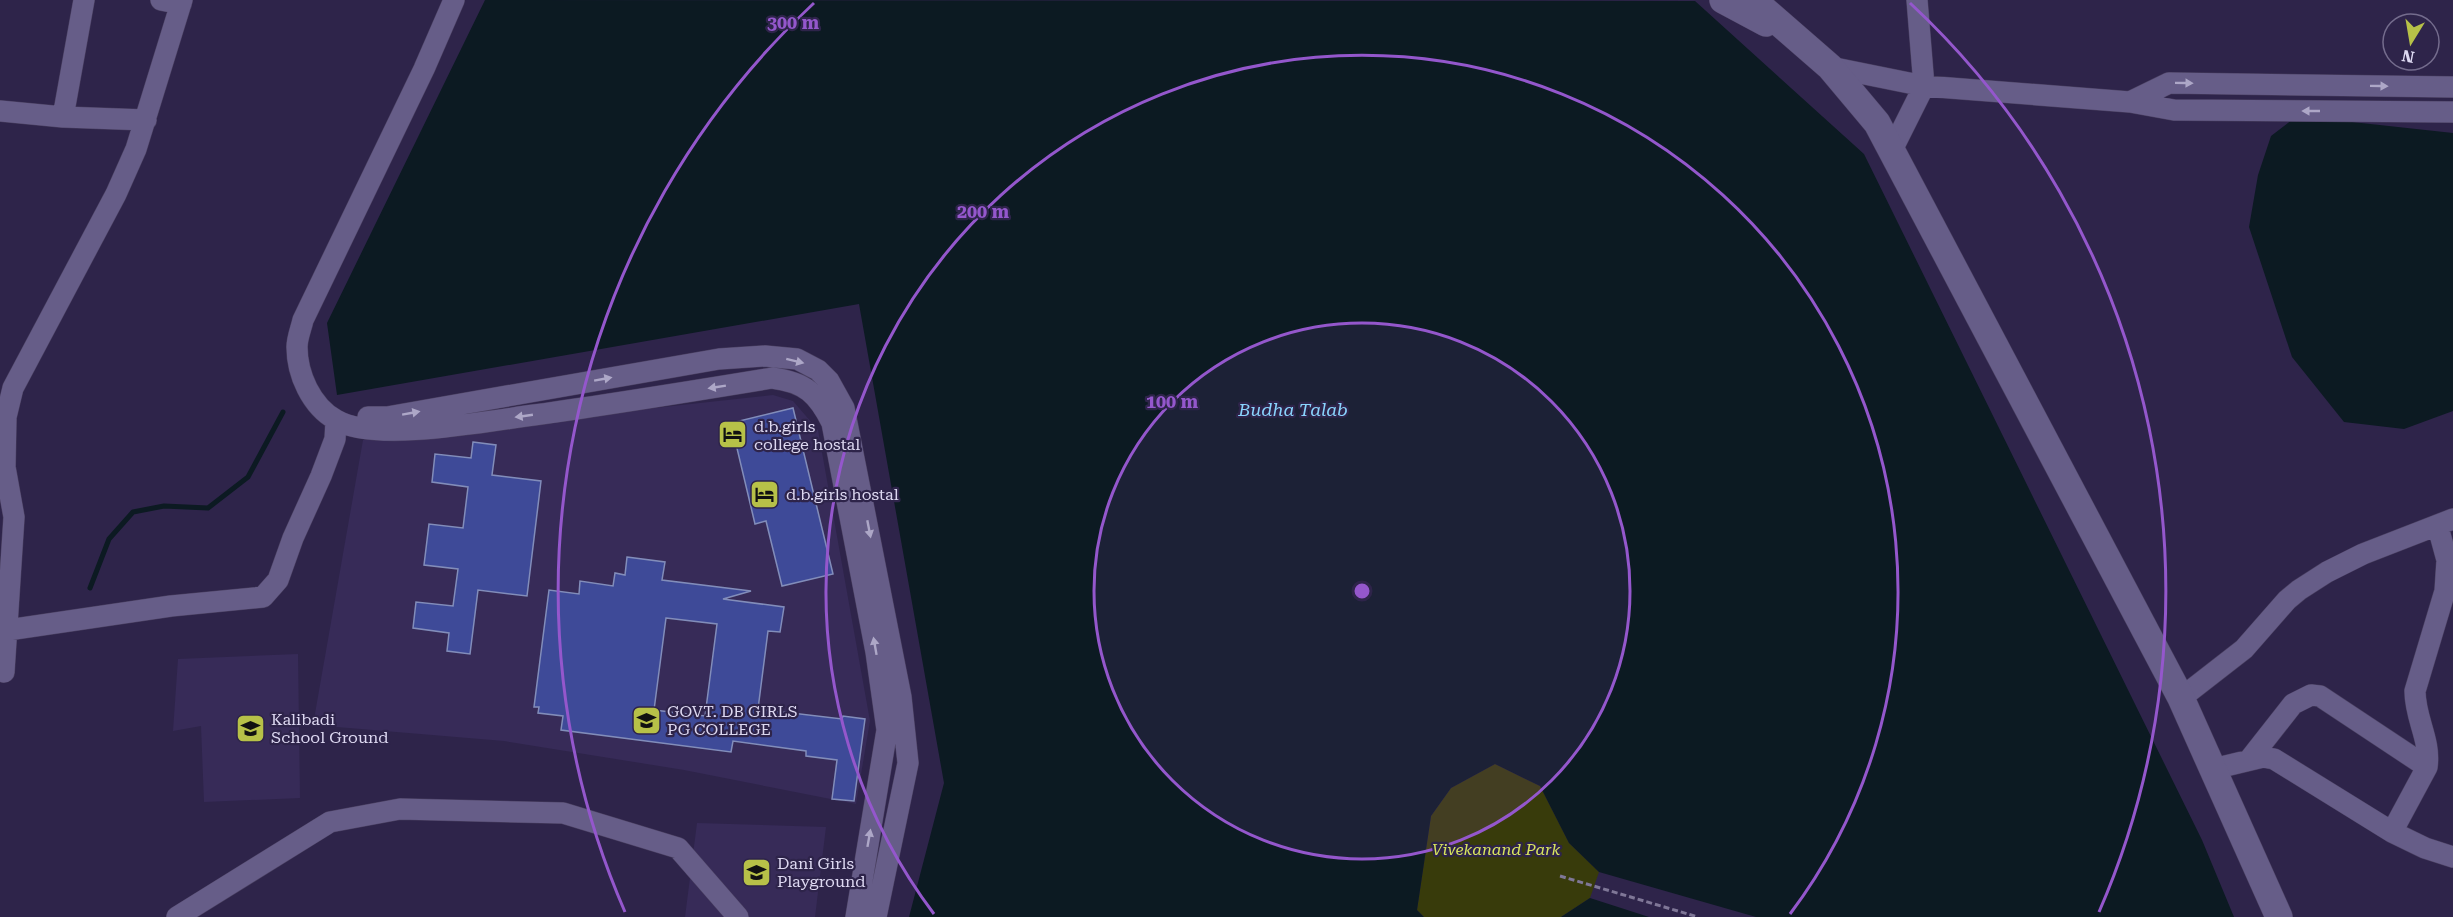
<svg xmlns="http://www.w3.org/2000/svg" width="2453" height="917" viewBox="0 0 2453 917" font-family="'Roboto Serif',serif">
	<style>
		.built { fill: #372b58 }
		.green { fill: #383b0b }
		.water { fill: #0c1a22 }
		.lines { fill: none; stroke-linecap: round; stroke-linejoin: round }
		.stream { stroke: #0c1a22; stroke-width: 5 }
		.building { fill: #3e4a98; stroke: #828dba; stroke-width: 1.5; fill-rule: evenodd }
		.minor-casing { stroke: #4a4061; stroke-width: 22 }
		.tertiary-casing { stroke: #4a4061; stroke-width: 28 }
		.path { stroke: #7f7797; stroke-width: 3; stroke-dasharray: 6 3; stroke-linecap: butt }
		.minor { stroke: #665d88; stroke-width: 21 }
		.tertiary { stroke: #665d88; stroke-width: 27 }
		.oneway { fill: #ada7c7 }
		.ring { fill: none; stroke: #9457cc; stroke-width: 3 }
		.labels { text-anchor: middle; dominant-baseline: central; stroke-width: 4.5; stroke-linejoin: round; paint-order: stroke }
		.poi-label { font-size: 16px; fill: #ddd8f1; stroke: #2e244a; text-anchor: start }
		.park-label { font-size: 16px; font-style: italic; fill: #d9e55e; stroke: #2e244a }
		.water-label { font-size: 18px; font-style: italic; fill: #89d4fd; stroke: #2e244a }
		.centre { fill: #9457cc; stroke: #2e244a; stroke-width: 3 }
		.ring-label { font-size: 18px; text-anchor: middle; font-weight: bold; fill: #9457cc; stroke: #2e244a; stroke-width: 4.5; stroke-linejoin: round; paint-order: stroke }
	</style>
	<rect width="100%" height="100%" fill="#2e244a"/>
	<path class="built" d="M773 395 793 401 818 430 870 721 856 804 684 770 504 741 313 725 363 440Z
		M298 654 300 798 204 802 201 726 173 731 178 659Z
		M697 823 826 827 815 917H685Z"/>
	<path class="green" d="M1495 764 1540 786 1569 843 1599 872 1590 898 1561 917H1424L1417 910 1431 816 1451 788Z"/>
	<path class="water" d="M485 0 1695 1 1864 154 2202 840 2234 917H1756L1599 872 1569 843 1540 786 1495 764 1451 788 1431 816 1417 910 1424 917H909L944 783 859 304 337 395 327 323Z
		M2297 116 2453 133V411L2404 429 2344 422 2292 357 2249 227 2258 175 2271 136Z
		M1590 898 1649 917H1561Z"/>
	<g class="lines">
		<path class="stream" d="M90 588 109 539 133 512 164 506 208 508 248 477 283 412"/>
	</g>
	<path class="building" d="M793 408 833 574 782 586 766 521 755 524 731 423Z
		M473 442 496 445 492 475 541 481 527 596 478 590 470 654 447 651 449 633 413 628 416 602 453 606 458 569 424 565 429 524 463 528 468 487 432 482 435 454 471 458Z
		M627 557 665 562 662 580 751 591 723 599 784 607 780 632 768 631 758 709 842 719 843 716 865 719 854 801 832 799 837 760 806 756V751L733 741 731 752 561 730 563 716 538 713 539 707H534L549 590 579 594 580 581 613 586 615 573 625 575ZM666 618 717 624 705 716 654 710Z"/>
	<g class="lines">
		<defs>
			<path id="minor" d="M161 0 181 4
				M454 0 424 69 303 320C301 329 297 338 297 347 297 374 311 406 336 420 376 443 488 421 534 415 613 404 693 391 772 378 805 382 818 394 832 423L876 652 887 730 856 917
				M1830 67 1924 86 2130 102 2174 110 2453 112
				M2130 102 2169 83 2453 87
				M0 111 63 117 146 120
				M63 117 84 0
				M1892 150 1924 86 1917 0
				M368 417H387L719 359 765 356 797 359 818 370 829 381 844 408 901 697 908 763 876 917
				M8 630 171 606 263 597 278 580 293 538 321 476 335 439 336 420
				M4 672 14 517 5 467 6 417 13 388 116 194 136 149 182 0
				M2181 698 2244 649 2287 600 2299 590 2327 572 2363 554 2453 519
				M2249 760 2293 704 2311 695 2320 696 2427 767
				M2213 769 2263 757 2274 759 2392 832 2427 767C2431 740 2415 719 2415 691L2445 591 2447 560 2438 527
				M2392 832 2425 848 2453 857
				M177 917 330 822 400 809 563 813 678 848 738 917"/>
			<path id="tertiary" d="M1723 0 1766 23
				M1753 0 1830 67 1877 123 2181 698 2279 917"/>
		</defs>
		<use href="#minor" class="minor-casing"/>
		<use href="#tertiary" class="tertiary-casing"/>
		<path class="path" d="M1560 876 1698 917"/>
		<use href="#minor" class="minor"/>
		<use href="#tertiary" class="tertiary"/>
	</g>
	<defs><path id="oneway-solid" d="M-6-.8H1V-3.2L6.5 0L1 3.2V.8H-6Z" transform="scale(1.5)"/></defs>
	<g class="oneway">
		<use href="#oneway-solid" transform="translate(2184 83) rotate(1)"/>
		<use href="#oneway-solid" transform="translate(2379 86) rotate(1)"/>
		<use href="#oneway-solid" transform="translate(2311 111) rotate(-180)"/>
		<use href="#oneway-solid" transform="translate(795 361) rotate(14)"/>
		<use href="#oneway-solid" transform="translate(603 379) rotate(-10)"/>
		<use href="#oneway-solid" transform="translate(717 387) rotate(171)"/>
		<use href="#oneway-solid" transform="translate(411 413) rotate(-10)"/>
		<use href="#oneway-solid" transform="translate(524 416) rotate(172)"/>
		<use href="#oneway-solid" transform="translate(869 529) rotate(79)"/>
		<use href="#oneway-solid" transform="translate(875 646) rotate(-100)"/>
		<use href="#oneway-solid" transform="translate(869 838) rotate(-80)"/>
	</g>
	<circle cx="1362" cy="591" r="268" fill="#9457cc" fill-opacity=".12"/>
	<g class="ring">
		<circle cx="1362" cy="591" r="268"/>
		<path d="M934 914A536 536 0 1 1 1790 914"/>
		<path d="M625 912A804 804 0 0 1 814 3M1910 3A804 804 0 0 1 2099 912"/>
	</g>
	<defs>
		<symbol id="hotel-square" viewBox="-11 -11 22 22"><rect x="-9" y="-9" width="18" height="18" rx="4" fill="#b7c148" stroke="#2e244a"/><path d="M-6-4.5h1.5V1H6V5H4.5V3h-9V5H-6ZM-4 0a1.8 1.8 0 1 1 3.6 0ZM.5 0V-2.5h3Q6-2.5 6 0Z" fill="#111"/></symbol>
		<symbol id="university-square" viewBox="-11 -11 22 22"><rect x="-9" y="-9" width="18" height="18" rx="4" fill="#b7c148" stroke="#2e244a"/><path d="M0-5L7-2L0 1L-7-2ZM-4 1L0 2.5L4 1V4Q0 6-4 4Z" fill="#111"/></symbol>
		<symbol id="school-square" viewBox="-11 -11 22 22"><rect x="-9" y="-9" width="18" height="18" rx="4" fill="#b7c148" stroke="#2e244a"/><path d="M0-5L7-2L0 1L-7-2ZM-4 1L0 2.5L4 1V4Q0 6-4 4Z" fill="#111"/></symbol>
	</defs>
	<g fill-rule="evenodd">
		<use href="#hotel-square" x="716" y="418" width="33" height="33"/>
		<use href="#hotel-square" x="748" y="478" width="33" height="33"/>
		<use href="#university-square" x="630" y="704" width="33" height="33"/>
		<use href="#school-square" x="234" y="712" width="33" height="33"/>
		<use href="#university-square" x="740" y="856" width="33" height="33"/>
	</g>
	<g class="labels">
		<g class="poi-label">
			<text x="754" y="426">d.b.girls<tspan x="754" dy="18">college hostal</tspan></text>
			<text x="786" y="494">d.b.girls hostal</text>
			<text x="667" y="711">GOVT. DB GIRLS<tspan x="667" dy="18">PG COLLEGE</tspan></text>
			<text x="271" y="719">Kalibadi<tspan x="271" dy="18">School Ground</tspan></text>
			<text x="777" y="863">Dani Girls<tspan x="777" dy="18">Playground</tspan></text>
		</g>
		<g class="park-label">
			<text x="1496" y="849">Vivekanand Park</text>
		</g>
		<g class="water-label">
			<text x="1293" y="409">Budha Talab</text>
		</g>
	</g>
	<circle cx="1362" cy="591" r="9" class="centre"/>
	<g class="ring-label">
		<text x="793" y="29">300 m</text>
		<text x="983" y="218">200 m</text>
		<text x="1172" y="408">100 m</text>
	</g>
	<g transform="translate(2411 42) rotate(191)"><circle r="28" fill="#2e244a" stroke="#746c8d" stroke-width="1.5"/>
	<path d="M0-4.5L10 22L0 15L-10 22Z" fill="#b7c148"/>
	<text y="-9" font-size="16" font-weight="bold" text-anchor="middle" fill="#ddd8f1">N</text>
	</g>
</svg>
